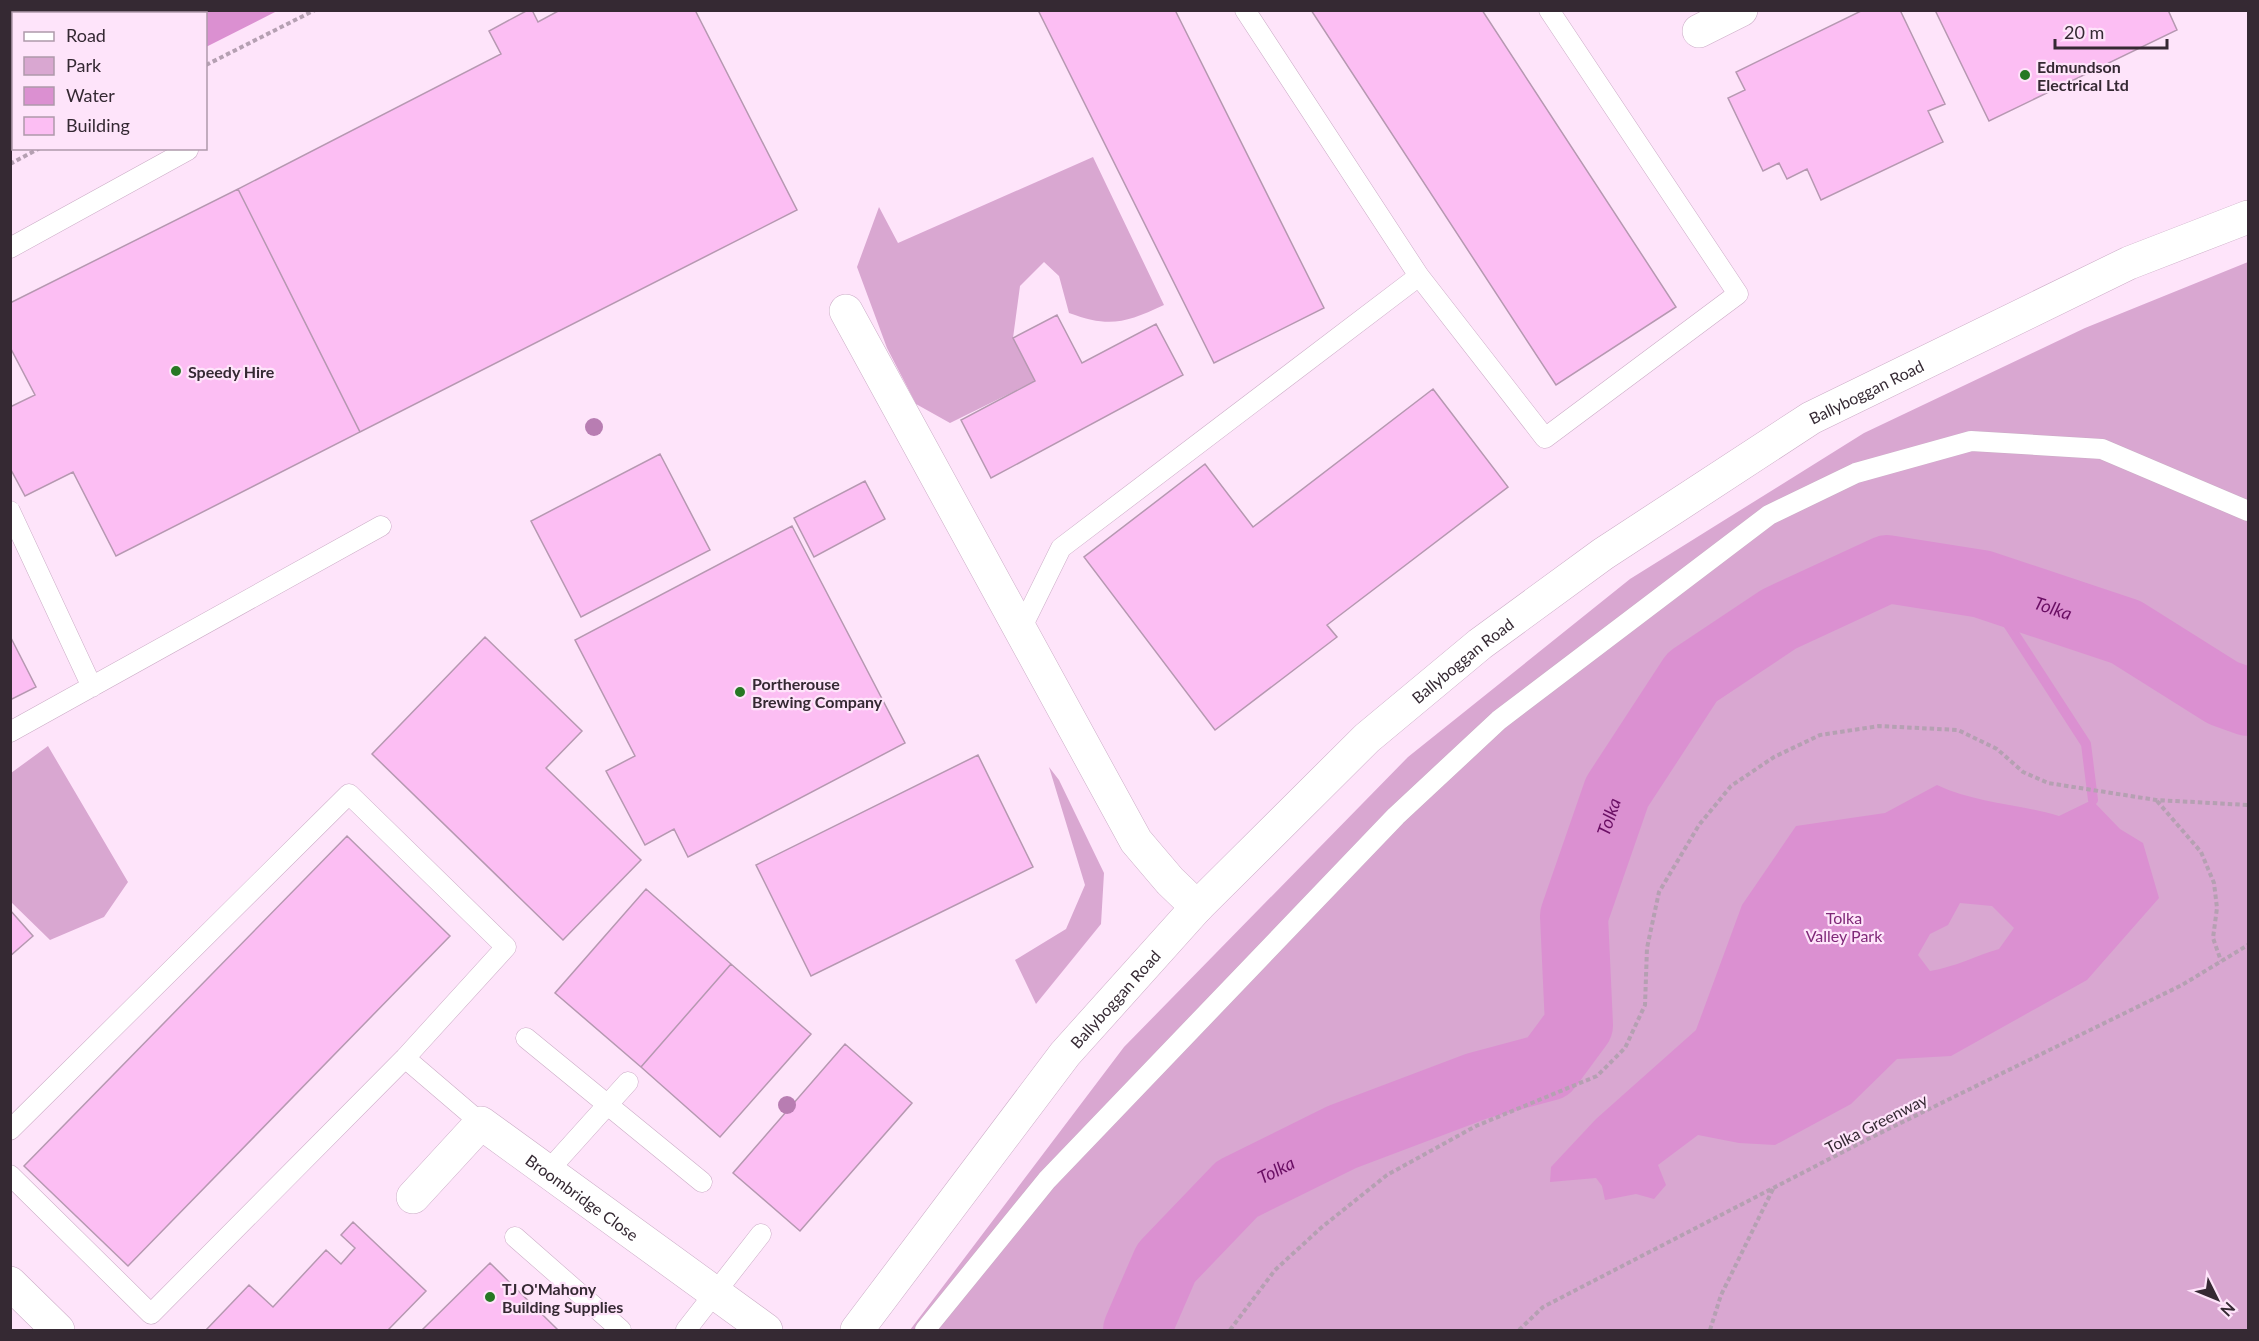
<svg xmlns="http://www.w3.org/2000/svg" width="2259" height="1341" viewBox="0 0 2259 1341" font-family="Lato,sans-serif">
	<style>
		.green { fill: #d9a7d1 }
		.water { fill: #db90d1; fill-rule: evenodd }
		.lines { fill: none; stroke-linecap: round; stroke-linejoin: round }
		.stream { stroke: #db90d1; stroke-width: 10 }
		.river { stroke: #db90d1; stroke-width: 68 }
		.building { fill: #fcbef3; stroke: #b698b1; stroke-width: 1.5 }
		.service-casing { stroke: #cbacc6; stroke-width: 21 }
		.minor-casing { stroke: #cbacc6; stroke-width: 34 }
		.tertiary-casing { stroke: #cbacc6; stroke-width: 34 }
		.path { stroke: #b5a0b2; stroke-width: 4; stroke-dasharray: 4.5 3; stroke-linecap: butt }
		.service { stroke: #fff; stroke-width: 20 }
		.minor { stroke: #fff; stroke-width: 33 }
		.tertiary { stroke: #fff; stroke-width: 33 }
		.rail-casing { stroke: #6d5d6a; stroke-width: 7 }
		.rail { stroke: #fee4fa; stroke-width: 4.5; stroke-dasharray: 14; stroke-linecap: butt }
		.tree { fill: #b87db2 }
		.poi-dot { fill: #267823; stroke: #fee4fa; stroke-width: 2 }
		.labels { text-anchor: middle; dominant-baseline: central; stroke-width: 4.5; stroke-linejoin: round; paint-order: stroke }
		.poi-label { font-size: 16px; font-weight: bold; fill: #352933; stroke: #fee4fa; text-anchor: start }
		.street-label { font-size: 16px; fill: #352933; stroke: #fee4fa }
		.park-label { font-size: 16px; fill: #7f2878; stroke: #fee4fa }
		.water-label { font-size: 18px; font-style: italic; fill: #690e63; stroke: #fee4fa }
	</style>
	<rect width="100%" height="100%" fill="#fee4fa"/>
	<path class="green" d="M1093 157 1164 305C1125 323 1110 328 1069 313L1059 276 1044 262 1020 286 1013 338 1035 381 950 423 916 404 887 348 857 267 879 207 898 243Z
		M2248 262V1330H910L1124 1047 1408 757 1630 579 1864 433 2085 328Z
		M48 746 128 882 104 917 50 940 10 901 11 773Z
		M1049 767 1059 780 1104 873 1101 924 1036 1004 1015 960 1066 929 1085 885Z"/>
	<path class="water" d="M115 11V10L277 11 206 47V14L109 13Z
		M13 62 14 145 11 147 10 64Z
		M1937 785C1975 803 2019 804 2059 816L2092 800 2120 829 2143 843 2159 898 2087 980 1951 1056 1897 1059 1851 1104 1775 1145 1739 1143 1698 1135 1658 1165 1666 1185 1654 1199 1636 1194 1605 1200 1602 1186 1596 1178 1550 1182 1551 1167 1596 1119 1696 1030 1742 905 1796 826 1885 813ZM1960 903 1992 906 2014 928 1999 949C1975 956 1955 967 1930 971L1918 955 1930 934 1948 925Z"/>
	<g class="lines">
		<path class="stream" d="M1982 584 2086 744 2093 800"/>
		<path class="river" id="s1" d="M1137 1330 1166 1263 1237 1189 1342 1137 1477 1086 1548 1067 1579 1025 1574 916 1617 792 1692 677 1779 619 1887 569 1982 584 2126 632 2223 693 2248 702"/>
	</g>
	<path class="building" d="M528 10H532L538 22 560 10H695L797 210 360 432 238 189 501 54 489 31Z
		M1038 10H1175L1324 308 1214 363Z
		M1311 10H1482L1676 307 1556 385Z
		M1863 10H1900L1945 104 1928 111 1943 142 1821 200 1807 169 1787 179 1779 163 1763 171 1728 98 1745 90 1736 72Z
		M1935 10H2168L2177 30 1989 121Z
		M238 189 360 432 116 556 73 472 25 496 10 468V407L35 395 10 347V303Z
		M1057 315 1082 363 1156 324 1183 375 991 478 961 420 1035 381 1013 338Z
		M1433 389 1508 487 1327 625 1337 637 1215 730 1084 557 1205 464 1253 527Z
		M660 454 710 550 581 617 531 521Z
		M865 481 885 519 814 557 794 518Z
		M792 526 905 743 688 857 674 829 645 845 606 771 635 756 575 640Z
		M10 636 36 687 10 700Z
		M485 637 582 731 546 768 641 860 563 940 372 754Z
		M978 755 1033 867 811 976 756 865Z
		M347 836 450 936 128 1266 24 1166Z
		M646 889 731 964 641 1067 555 993Z
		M10 910 33 936 10 956Z
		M731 964 811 1034 720 1137 641 1067Z
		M845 1044 912 1103 800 1231 733 1173Z
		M353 1222 426 1291 388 1330H206L249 1285 273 1307 326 1250 341 1264 355 1248 341 1235Z
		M490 1263 558 1330H422Z"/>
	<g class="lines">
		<defs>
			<path id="service" d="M1245 10 1419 276 1545 438 1738 294 1549 10
				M10 248 188 150
				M10 511 92 687
				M1020 631 1061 548 1419 276
				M10 732 381 526
				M526 1038 702 1182
				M405 1058 481 1123
				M10 1130 349 794 506 947 405 1058 151 1314 10 1175
				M547 1172 628 1082
				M515 1237 621 1330
				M686 1330 761 1234
				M925 1330 1047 1180 1396 816 1499 720 1769 515 1856 473 1971 441 2102 449 2248 511"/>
			<g id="minor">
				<path d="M1699 31 1741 10"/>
				<path d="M846 311 1136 841 1170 881 1197 907"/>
				<path id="s2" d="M413 1197 481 1123 766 1330"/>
			</g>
			<g id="tertiary">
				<path d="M10 1283 58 1330"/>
				<path id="s3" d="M857 1330 1065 1054 1197 907 1367 738 1480 644 1603 554 1811 418 2129 263 2248 217"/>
			</g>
		</defs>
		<use href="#service" class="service-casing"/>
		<use href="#minor" class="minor-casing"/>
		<use href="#tertiary" class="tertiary-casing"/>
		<path class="path" d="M206 65 315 10
			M10 164 40 148
			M2157 801 2201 852 2214 883 2217 908 2213 938 2221 961
			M1230 1330 1275 1270 1322 1227 1387 1175 1476 1126 1597 1076 1625 1048 1645 1005 1647 948 1659 892 1699 825 1731 786 1774 757 1820 735 1879 726 1958 730 1997 749 2023 772 2048 783 2156 800 2248 805
			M1519 1330 1543 1307 1868 1139 2182 985 2248 945
			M1710 1330 1721 1295 1773 1189"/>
		<use href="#service" class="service"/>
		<use href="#minor" class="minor"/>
		<use href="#tertiary" class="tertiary"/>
		<defs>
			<path id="rail" d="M32 14 38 10
				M10 24 14 23"/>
		</defs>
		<use href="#rail" class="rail-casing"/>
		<use href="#rail" class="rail"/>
	</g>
	<g class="tree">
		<circle cx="594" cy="427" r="9"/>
		<circle cx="787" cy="1105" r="9"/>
	</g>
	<g class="poi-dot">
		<circle cx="2025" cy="75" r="6"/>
		<circle cx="176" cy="371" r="6"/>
		<circle cx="740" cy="692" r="6"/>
		<circle cx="490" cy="1297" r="6"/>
	</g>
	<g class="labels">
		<g class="poi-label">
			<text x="2037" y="66">Edmundson<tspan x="2037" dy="18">Electrical Ltd</tspan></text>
			<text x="188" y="371">Speedy Hire</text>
			<text x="752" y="683">Portherouse<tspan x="752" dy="18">Brewing Company</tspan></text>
			<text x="502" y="1288">TJ O'Mahony<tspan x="502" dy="18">Building Supplies</tspan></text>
		</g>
		<g class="street-label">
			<text stroke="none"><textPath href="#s3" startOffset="1392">Ballyboggan Road</textPath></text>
			<text stroke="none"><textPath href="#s3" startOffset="906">Ballyboggan Road</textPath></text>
			<text stroke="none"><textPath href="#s3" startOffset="420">Ballyboggan Road</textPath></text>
			<text transform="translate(1876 1123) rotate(-27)">Tolka Greenway</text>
			<text stroke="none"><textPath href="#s2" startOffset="226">Broombridge Close</textPath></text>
		</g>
		<g class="park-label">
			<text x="1844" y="917">Tolka<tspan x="1844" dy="18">Valley Park</tspan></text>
		</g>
		<g class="water-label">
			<text stroke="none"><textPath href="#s1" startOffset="1335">Tolka</textPath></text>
			<text stroke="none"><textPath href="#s1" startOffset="777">Tolka</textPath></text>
			<text stroke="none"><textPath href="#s1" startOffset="219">Tolka</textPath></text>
		</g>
	</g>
	<rect width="2259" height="1341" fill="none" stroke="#352933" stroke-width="24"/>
	<rect x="12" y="12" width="195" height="138" fill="#fee4fa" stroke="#ae99aa" stroke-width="1.5"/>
	<rect x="24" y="32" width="30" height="9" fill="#ffffff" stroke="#ae99aa" stroke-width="1.5"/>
	<text x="66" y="42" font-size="18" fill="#352933">Road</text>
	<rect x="24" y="57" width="30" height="18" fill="#d9a7d1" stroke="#ae99aa" stroke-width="1.5"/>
	<text x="66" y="72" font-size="18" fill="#352933">Park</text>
	<rect x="24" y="87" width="30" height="18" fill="#db90d1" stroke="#ae99aa" stroke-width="1.5"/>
	<text x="66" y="102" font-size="18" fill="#352933">Water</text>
	<rect x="24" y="117" width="30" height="18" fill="#fcbef3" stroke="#ae99aa" stroke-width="1.5"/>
	<text x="66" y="132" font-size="18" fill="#352933">Building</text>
	<g transform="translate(2217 1299) rotate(133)" stroke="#fee4fa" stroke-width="4.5" paint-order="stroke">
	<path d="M0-4.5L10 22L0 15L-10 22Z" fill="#352933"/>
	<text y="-9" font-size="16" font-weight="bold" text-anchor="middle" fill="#352933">N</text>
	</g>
	<path d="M2055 39v9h112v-9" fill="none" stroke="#352933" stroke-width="3"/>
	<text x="2064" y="39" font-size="18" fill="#352933" stroke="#fee4fa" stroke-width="4.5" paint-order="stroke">20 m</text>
</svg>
